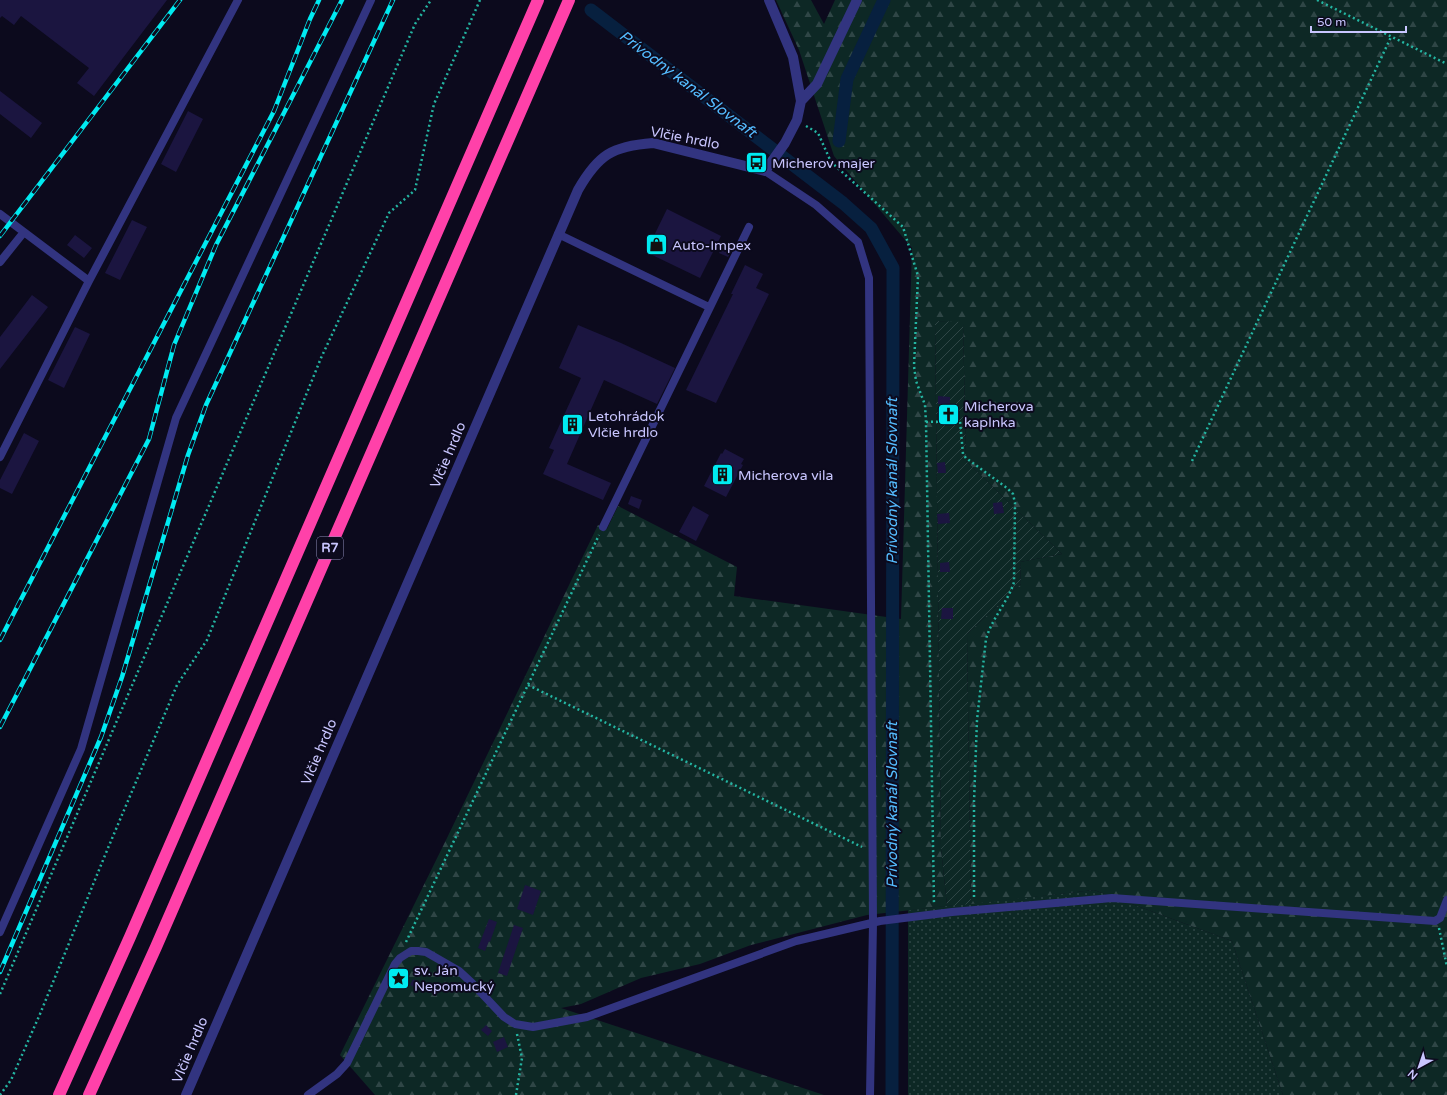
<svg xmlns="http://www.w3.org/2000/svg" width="1447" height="1095" viewBox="0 0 1447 1095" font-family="'Varela Round',sans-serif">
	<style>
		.grass { fill: url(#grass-dots) }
		.forest { fill: url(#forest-firs) }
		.garden { fill: url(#garden-furrows) }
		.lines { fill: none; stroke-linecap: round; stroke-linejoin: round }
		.canal { stroke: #07203f; stroke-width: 13 }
		.building { fill: #1b1540 }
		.path { stroke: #24b5a2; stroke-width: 2.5; stroke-dasharray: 2 3; stroke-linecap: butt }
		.lane { stroke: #323480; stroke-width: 8 }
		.street { stroke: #323480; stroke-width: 10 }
		.highway { stroke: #ff41a9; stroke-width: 12 }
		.rail-casing { stroke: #00eaf1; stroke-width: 4.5 }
		.rail { stroke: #0c0a1d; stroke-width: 3; stroke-dasharray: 9; stroke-linecap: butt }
		.labels { text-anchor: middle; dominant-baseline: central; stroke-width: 4; stroke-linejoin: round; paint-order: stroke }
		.shield { fill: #0c0a1d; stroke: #908ebb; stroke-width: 1 }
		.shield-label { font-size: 13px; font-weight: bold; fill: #c9c6ff }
		.street-label { font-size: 14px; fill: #c9c6ff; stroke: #0c0a1d }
		.poi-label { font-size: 14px; fill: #c9c6ff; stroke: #0c0a1d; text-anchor: start }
		.water-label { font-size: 15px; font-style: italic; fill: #54bcff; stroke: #0c0a1d }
	</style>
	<defs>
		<pattern id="grass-dots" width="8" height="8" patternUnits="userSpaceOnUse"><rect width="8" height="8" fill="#0d2825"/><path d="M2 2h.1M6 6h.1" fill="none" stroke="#2f4646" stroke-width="1.8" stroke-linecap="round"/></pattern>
		<pattern id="forest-firs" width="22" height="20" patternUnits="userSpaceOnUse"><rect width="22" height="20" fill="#0d2825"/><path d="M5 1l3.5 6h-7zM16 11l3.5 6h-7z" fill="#2f4646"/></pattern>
		<pattern id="garden-furrows" width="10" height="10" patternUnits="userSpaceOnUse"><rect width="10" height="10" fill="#0d2825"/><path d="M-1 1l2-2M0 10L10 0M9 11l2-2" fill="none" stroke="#2f4646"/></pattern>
	</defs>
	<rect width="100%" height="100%" fill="#0c0a1d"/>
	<path class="grass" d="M1094 890 1232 941 1283 1095H908V910Z"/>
	<path class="forest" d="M776 0H811L824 24 835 0H1447V1095H1283L1232 941 1094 890 971 904 967 634 1021 584 1020 562 1062 554 966 461 963 323 935 321 941 848 947 906 867 915 751 945 700 964 641 978 581 1004 561 1008 824 1095H375L340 1055 447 838 598 525 607 529 618 506 737 567 734 596 901 619 912 248 834 156 799 50Z"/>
	<path class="garden" d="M935 321 963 322 966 461 1062 554 1020 562 1021 584 967 634 971 904 947 906 941 848Z"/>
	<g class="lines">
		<path class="canal" d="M591 10 843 203 871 228 893 268 892 1095
			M839 141 847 79 884 0"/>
	</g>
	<path class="building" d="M0 0H167L94 96 77 83 89 68 21 16 14 25 2 16 0 18Z
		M0 91 42 123 31 138 0 114Z
		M188 111 203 119 176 172 161 164Z
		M667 209 721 236 700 278 646 252Z
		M132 220 147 227 120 280 105 273Z
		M75 235 92 248 84 258 67 245Z
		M723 246 732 250 728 257 719 253Z
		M745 265 763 274 756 288 769 294 716 403 686 390 733 294H731Z
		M32 295 48 307 0 369V337Z
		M578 325 621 343 675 368 657 404 604 380 567 464 611 483 603 500 543 474 554 450 549 448 581 378 559 368Z
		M75 327 90 334 64 388 48 380Z
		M938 396 950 397V404H938Z
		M951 410 954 414 947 419 945 414Z
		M24 433 39 441 12 494 0 488V480Z
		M725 449 744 459 741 464 743 465 726 497 704 486 721 453 722 454Z
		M945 462 946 473H938L937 463Z
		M631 496 642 500 639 509 628 504Z
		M1002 502 1004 513 994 514 993 503Z
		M693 506 709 515 696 541 679 532Z
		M949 513 950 523 938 524 937 514Z
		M949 562 950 572H940V563Z
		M942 608H953V619H941Z
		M525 885 541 891 533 915 517 909Z
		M489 919 497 922 490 942 489 941 485 951 478 948Z
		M514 925 523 928 507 976 498 973Z
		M413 979 421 984 418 989 410 985Z
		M486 1025 492 1031 488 1036 481 1030Z
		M504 1037 508 1047 497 1052 493 1042Z"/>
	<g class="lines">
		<path class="path" d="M1317 0 1447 64
			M806 126 818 133 831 162 903 227 918 276 914 366 916 381 925 405 926 422 934 905
			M926 422 960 421 963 454 966 458 1007 488 1013 494 1015 503 1014 582C1008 602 992 618 986 639L977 720 974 802V900
			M1192 461 1391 37
			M528 685 862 847
			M1439 928 1447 967
			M406 942 599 535
			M0 994 415 24 431 0
			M0 1095 11 1080 40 1014 108 848 177 685 207 640 321 358 389 213 415 190 434 104 480 0
			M516 1095 522 1058 517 1034"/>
		<path class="lane" d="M765 171 816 205 858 242 869 278 873 923 870 1095
			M0 214 89 281
			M558 234 709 307
			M0 262 24 232
			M0 457 89 281 238 0
			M603 527 749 227
			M0 932 81 749 176 418 371 0
			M308 1095 337 1074 347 1063 395 964 400 958 411 951H418L426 952 459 971 472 983 504 1017 515 1024 533 1027 587 1017 796 941 880 921 952 912 1112 898 1435 921 1440 918 1447 900"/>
		<path class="street" d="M801 101 817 84 857 0
			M186 1095 578 190C598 155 612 146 653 143L765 171 785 143 797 120 801 101 793 57 769 0"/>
		<path class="highway" d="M59 1095 130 937 538 0
			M89 1095 156 947 569 0"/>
		<defs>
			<path id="rail" d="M0 236 180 0
				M0 640 274 111 310 19 319 0
				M0 727 149 439 174 345 216 245 342 0
				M0 972 101 737 122 677 188 455 206 405 393 0"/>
		</defs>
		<use href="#rail" class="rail-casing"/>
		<use href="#rail" class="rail"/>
	</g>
	<defs>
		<symbol id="bus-square" viewBox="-11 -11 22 22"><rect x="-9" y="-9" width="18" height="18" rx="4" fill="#00eaf1" stroke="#0c0a1d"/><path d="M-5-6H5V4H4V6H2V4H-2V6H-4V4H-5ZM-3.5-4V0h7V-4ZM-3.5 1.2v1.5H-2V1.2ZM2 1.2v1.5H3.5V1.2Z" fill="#111"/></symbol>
		<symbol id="shop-square" viewBox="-11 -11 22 22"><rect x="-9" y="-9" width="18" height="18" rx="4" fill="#00eaf1" stroke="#0c0a1d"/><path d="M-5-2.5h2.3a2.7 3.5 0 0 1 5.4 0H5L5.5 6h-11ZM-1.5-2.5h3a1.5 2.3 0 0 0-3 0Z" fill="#111"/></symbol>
		<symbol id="church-square" viewBox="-11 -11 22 22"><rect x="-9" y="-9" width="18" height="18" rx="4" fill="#00eaf1" stroke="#0c0a1d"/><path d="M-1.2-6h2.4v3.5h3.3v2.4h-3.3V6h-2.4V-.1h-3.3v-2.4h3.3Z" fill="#111"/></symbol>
		<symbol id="building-square" viewBox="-11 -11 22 22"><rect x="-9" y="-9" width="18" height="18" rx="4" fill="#00eaf1" stroke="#0c0a1d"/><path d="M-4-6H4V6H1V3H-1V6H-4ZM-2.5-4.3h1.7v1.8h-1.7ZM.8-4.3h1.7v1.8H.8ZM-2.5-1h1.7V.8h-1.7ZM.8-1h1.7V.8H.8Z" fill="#111"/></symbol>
		<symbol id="sight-square" viewBox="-11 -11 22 22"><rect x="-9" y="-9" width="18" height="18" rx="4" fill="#00eaf1" stroke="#0c0a1d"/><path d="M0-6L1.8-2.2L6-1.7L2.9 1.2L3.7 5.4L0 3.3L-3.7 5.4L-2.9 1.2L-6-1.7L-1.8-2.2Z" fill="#111"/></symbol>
	</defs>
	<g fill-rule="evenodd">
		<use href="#bus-square" x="744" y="150" width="25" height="25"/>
		<use href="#shop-square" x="644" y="232" width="25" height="25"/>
		<use href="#church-square" x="936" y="402" width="25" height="25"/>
		<use href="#building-square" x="560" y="412" width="25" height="25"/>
		<use href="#building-square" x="710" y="462" width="25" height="25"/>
		<use href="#sight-square" x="386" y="966" width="25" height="25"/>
	</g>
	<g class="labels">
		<rect class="shield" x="317" y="537" width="26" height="22" rx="3"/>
		<g class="shield-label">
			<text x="330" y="548">R7</text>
		</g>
		<g class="street-label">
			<text transform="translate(685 138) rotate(11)">Vlčie hrdlo</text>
			<text transform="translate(448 455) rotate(-67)">Vlčie hrdlo</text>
			<text transform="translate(319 752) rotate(-67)">Vlčie hrdlo</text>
			<text transform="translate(190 1050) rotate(-67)">Vlčie hrdlo</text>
		</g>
		<g class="poi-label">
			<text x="772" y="163">Micherov majer</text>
			<text x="672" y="245">Auto-Impex</text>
			<text x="964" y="406">Micherova<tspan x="964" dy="16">kaplnka</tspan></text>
			<text x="588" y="416">Letohrádok<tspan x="588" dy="16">Vlčie hrdlo</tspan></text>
			<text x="738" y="475">Micherova vila</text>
			<text x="414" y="970">sv. Ján<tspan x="414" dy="16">Nepomucký</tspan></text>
		</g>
		<g class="water-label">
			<text transform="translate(688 84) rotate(37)">Prívodný kanál Slovnaft</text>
			<text transform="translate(892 481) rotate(-90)">Prívodný kanál Slovnaft</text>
			<text transform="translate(892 805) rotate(-90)">Prívodný kanál Slovnaft</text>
		</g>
	</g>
	<g transform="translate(1419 1067) rotate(220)" stroke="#0c0a1d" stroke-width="3" paint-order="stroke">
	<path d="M0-3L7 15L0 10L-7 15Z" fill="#c9c6ff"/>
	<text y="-6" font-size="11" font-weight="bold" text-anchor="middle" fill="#c9c6ff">N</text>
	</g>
	<path d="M1311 26v6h95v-6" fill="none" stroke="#c9c6ff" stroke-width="2"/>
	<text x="1317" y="26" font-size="12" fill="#c9c6ff" stroke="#0c0a1d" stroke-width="3" paint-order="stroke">50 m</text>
</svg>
